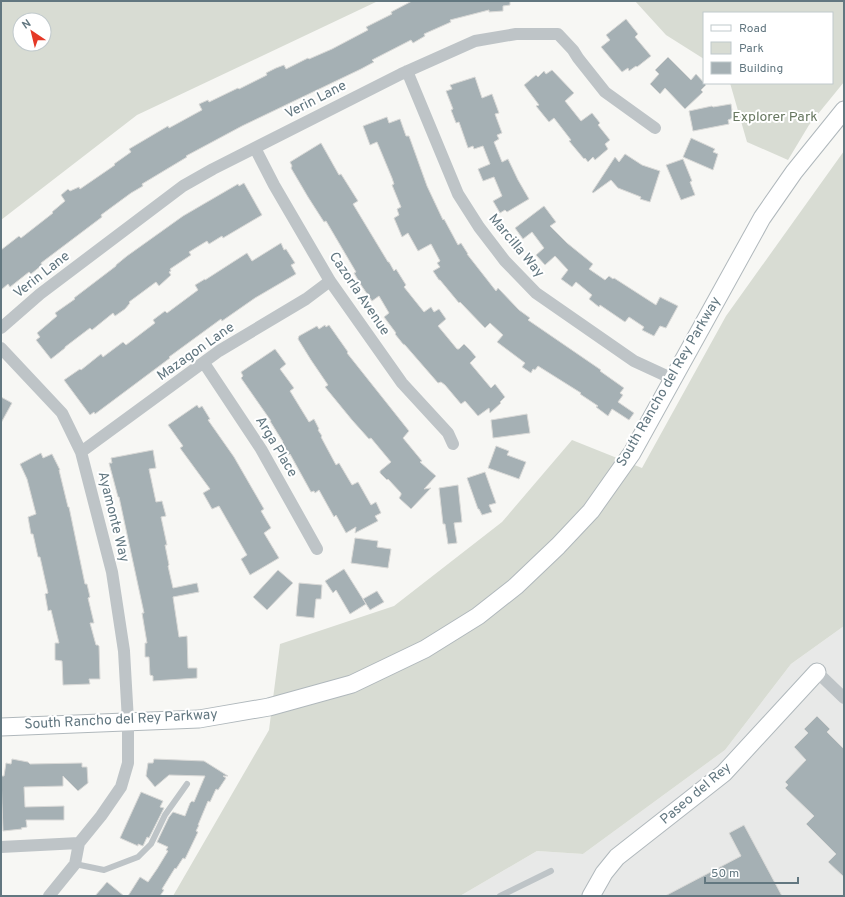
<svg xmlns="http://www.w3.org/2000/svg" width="845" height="897" viewBox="0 0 845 897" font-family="Overpass,sans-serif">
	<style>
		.built { fill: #e8e9e8 }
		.green { fill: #d8dcd3; fill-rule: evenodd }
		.building { fill: #a5b0b4; stroke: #d9d9d7 }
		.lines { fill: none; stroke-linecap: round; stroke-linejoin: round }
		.secondary-casing { stroke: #b0b8bc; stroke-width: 19 }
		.lane { stroke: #bec4c7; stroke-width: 6 }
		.street { stroke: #bec4c7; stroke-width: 12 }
		.secondary { stroke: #fff; stroke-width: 17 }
		.labels { text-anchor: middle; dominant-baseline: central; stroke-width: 4; stroke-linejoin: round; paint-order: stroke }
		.street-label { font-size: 14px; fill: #627780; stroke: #fff }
		.park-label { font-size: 14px; fill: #687861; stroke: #fff }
	</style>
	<rect width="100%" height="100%" fill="#f7f7f4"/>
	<path class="built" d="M844 626V896H460L537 851 583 854 725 750 791 664Z"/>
	<path class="green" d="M1 1H378L137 115 1 220ZM20 20H44V44H20Z
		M635 1H844V82L809 125 788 160 747 142 730 83H832V13H704V59L666 35Z
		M844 151V626L791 664 725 750 583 854 537 851 460 896H173L269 730 280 644 394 606 502 522 572 440 642 468 726 316Z"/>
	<path class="building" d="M412 1H510V5L503 6V11L489 12V10L450 20 451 22 424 34 425 36 413 43 411 40 372 60 374 62 361 69 242 126 186 156 187 157 142 184 143 186 131 193 101 215 102 217 41 263 42 265 31 274 29 272 10 287 8 284 1 290V250L19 236 21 238 53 213 52 212 65 201 61 195 68 189 70 191 79 187 80 189 115 165 114 164 131 152 129 149 168 126 169 128 202 110 199 104 208 100 209 102 238 88 239 89 267 75 266 73 276 68 284 65 286 69 308 58 309 59 332 49 368 30 366 27 392 14 391 12Z
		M626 19 638 34 635 37 651 56 637 67 636 66 629 71 628 68 622 72 601 47 610 40 606 35Z
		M668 57 691 80 696 74 706 85 701 90 703 92 685 109 665 88 660 94 650 84 659 74 655 70Z
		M552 70 574 93 565 101 581 121 592 113 600 123 598 125 610 140 605 144 608 149 595 160 593 157 588 162 585 158 584 159 569 141 571 140 554 118 549 122 536 106 539 105 524 85 536 75 538 77 544 71 546 74Z
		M475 77 482 98 492 94 499 113 495 114 502 133 497 135 499 139 494 142 502 162 508 159 518 180 529 199 507 212 505 210 500 213 493 201 502 196 494 177 483 181 478 169 490 164 483 146 474 149 473 146 468 148 459 122 456 123 451 110 453 109 446 91 452 89 450 85Z
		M731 104 733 118 728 120 729 124 693 131 689 111 712 106 713 107Z
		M387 117 389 123 400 119 406 136H409L427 186 443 220 444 219 458 245 461 243 468 254H467L496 291 498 288 519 310 530 318 528 320 601 370 600 371 624 388 620 393 623 395 618 402 634 413 629 420 612 409 608 416 596 407 598 406 580 394 581 393 538 366 535 370 533 369 531 373 522 367 525 363 497 342 503 335 490 323 485 328 460 302 459 303 440 280H439L433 271 440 267 437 263 440 261 431 244 418 251 408 233 402 237 394 218 399 215 397 209 401 207 392 185 394 184 392 178 377 142 370 145 363 126Z
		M691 138 715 149 713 152 718 154 713 170 683 157Z
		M321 143 339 175 341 174 358 201 353 204 388 262H389L394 271 396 269 406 285 404 287 424 312 431 307 434 312 439 309 446 319 438 326 457 349H459L464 344 470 350 476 357 470 363 491 388 495 384 505 397 500 402 501 403 490 413 489 408 478 416 465 401 461 404 445 385 441 382 438 383 405 345 403 344 395 334 396 333 384 317 389 313 379 296 372 301 361 285 354 273 356 272 326 221 324 222 308 197 291 168 292 166 290 162Z
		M625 154 642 165 660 171 650 202 640 199 641 197 618 188 611 180 593 193 592 192 615 157 619 162Z
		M683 159 692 181 690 182 695 195 681 200 666 165Z
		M244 183 262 215 223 238 222 236 209 244 207 241 189 252 191 255 170 269 171 271 169 272 171 275 159 286 156 282 129 302 130 303 125 309 115 316 113 313 92 330 90 328 65 347V348L51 359 36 340 40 337 37 333 57 316 55 313 75 299 74 298 116 266V265L127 256 183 216 238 184 239 186Z
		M544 206 556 222 550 226 567 243 593 264 589 269 605 280 609 276 613 279 614 278 656 305 660 297 678 306 666 328 660 326 654 336 642 330 644 327 629 317 625 322 600 305 599 307 589 299 592 295 576 282 572 287 561 279 568 270 555 256 545 265 536 255 544 248 532 232 523 239 515 228Z
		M281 243 284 250 286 249 295 263 291 265 296 274 255 298 222 321 221 319 169 357 170 358 95 414 94 412 90 415 64 380 80 369 81 370 101 354 103 357 123 342 126 345 155 323 153 320 165 311 167 313 198 290 195 285 205 279V280L247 253 252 261Z
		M325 325 326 327 329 325 348 352 347 353 409 431 403 438 422 461 420 462 436 476 424 489 431 488 411 509 399 498 401 495V493L388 479 387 480 380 473V471L391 462 371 438 369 439 352 420 325 387 328 385 311 360 298 339 299 336 317 326 319 329Z
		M275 349 286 364 280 369 294 388 290 391 309 422 314 419 319 429 318 430 322 436 321 437 336 465 339 463 352 485 358 482 371 505 376 502 381 513 375 516 378 521 355 533 356 527 346 533 336 515 334 517 319 490 315 493 314 491 311 492 290 454 289 455 282 443 283 442 270 421H271L241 378 243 376 241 372Z
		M1 397 12 403 1 423Z
		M197 405 199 408 202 406 210 419 208 420 234 457 264 509 261 511 271 528 264 533 279 558 250 575 241 559 247 555 219 506 212 509 203 493 210 489 180 448 183 446 168 425Z
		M527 414 530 433 493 438 491 420Z
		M496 446 509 451 507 455 526 462 519 479 488 468Z
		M153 450 156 468 149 469 156 502 162 501 166 516 161 517 167 545H165L169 565 168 566 173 588 197 583 199 592 173 597 179 637 187 636 188 668H197V678L153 681V676L150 675 149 657H145V643H147L142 613H144L119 497H118L109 463H112L111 458Z
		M41 453 43 458 52 454 60 470H59L68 507H69L85 584H87L90 597 88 598 94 623H90L96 645H98L99 646 100 679H89L90 684 63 685 62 661 55 660V643H59L51 610 48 611 45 594 48 593 40 557H38L33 534H31L28 517 36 514 27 479 20 464Z
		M485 472 496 503 489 505 492 512 482 515 479 509H478L467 478Z
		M458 485 462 522 454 523 457 543 448 544 445 524H443L439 488Z
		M355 538 378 541 377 547 391 549 388 568 351 563Z
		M344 569 366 604 350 614 336 590 333 593 325 581Z
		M278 570 293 583 267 610 253 597Z
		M299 583 322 585 321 599H316L314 618 296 616Z
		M377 591 384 602 370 610 363 599Z
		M817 716 830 729 827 732 844 749V877L828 862 836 854 806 824 814 816 785 788 788 785 785 782 806 760 794 747 808 733 804 729Z
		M12 759 28 762 30 764 82 763V767H87L88 783 78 791 63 776V786L24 787 25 807 64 806V820H26L27 827 21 828 22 829 3 831 1 776H4L6 763 11 764Z
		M154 759 204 761 228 776H223L226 778 218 790 216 789 210 802 208 801 198 825H199L196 831 198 832 185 859 183 858 176 869 175 868 162 889 164 890 160 896H128L140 877 148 882 157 869 168 851 166 850 168 847 157 842 169 817 173 812 185 816 190 803 192 801 194 802 205 776 169 775 155 787 146 776 148 763H153Z
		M141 792 163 801 160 807 164 808 149 838 147 837 143 846 138 844V846L120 838Z
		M744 825 782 896H665L741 856 729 833Z
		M107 882 124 896H95Z"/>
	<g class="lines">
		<defs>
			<path id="secondary" d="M1 727 199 719 269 707 352 684 425 649 478 616 516 586 558 546 591 511 632 453 762 218 794 172 844 110
				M591 896 604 873 617 857 724 773 817 672"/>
		</defs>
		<use href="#secondary" class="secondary-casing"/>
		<path class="lane" d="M75 864 104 870 138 857 151 844 165 815 187 784
			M500 896 551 871"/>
		<path class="street" d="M407 71 458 194 479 227 505 261 536 293 634 361 673 379
			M255 148 274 185 330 281 402 383 448 433 453 444
			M1 328 40 294 183 186 213 169 401 74 475 41 516 34H558L573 50 578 58 605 92 655 128
			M1 348 62 413 81 452 112 572 124 651 128 721V763L121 787 101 816 79 843
			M204 363 261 449 317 549
			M81 452 219 351 306 299 330 281
			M817 672 844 698
			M1 847 79 843 75 864 49 896"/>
		<use href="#secondary" class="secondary"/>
	</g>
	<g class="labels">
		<g class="street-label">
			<text transform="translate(316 100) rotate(-27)">Verin Lane</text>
			<text transform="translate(516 246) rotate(50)">Marcilla Way</text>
			<text transform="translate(42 275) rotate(-38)">Verin Lane</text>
			<text transform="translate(359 294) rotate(56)">Cazorla Avenue</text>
			<text transform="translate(196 352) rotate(-35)">Mazagon Lane</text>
			<text transform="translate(669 382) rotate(-60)">South Rancho del Rey Parkway</text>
			<text transform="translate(276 447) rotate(59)">Arga Place</text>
			<text transform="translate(113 517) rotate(76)">Ayamonte Way</text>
			<text transform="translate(121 720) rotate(-3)">South Rancho del Rey Parkway</text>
			<text transform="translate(696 794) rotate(-40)">Paseo del Rey</text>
		</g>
		<g class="park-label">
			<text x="775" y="117">Explorer Park</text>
		</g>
	</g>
	<rect width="845" height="897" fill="none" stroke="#627780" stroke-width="4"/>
	<rect x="703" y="12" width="130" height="72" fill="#ffffff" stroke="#c0c9cc"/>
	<rect x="711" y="25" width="20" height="6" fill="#ffffff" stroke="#c0c9cc"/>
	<text x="739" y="32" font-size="12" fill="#627780">Road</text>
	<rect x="711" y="42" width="20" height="12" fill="#d8dcd3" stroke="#c0c9cc"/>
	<text x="739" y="52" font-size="12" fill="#627780">Park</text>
	<rect x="711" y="62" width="20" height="12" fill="#a5b0b4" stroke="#c0c9cc"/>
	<text x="739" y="72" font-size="12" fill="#627780">Building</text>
	<g transform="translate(32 32) rotate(325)"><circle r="19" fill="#ffffff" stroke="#c0c9cc"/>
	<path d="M0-3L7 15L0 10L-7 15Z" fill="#e53927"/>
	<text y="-6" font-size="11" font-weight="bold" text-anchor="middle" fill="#627780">N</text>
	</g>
	<path d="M705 877v6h93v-6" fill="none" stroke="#627780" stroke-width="2"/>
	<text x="711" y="877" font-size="12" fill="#627780" stroke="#ffffff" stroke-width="3" paint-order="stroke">50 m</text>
</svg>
